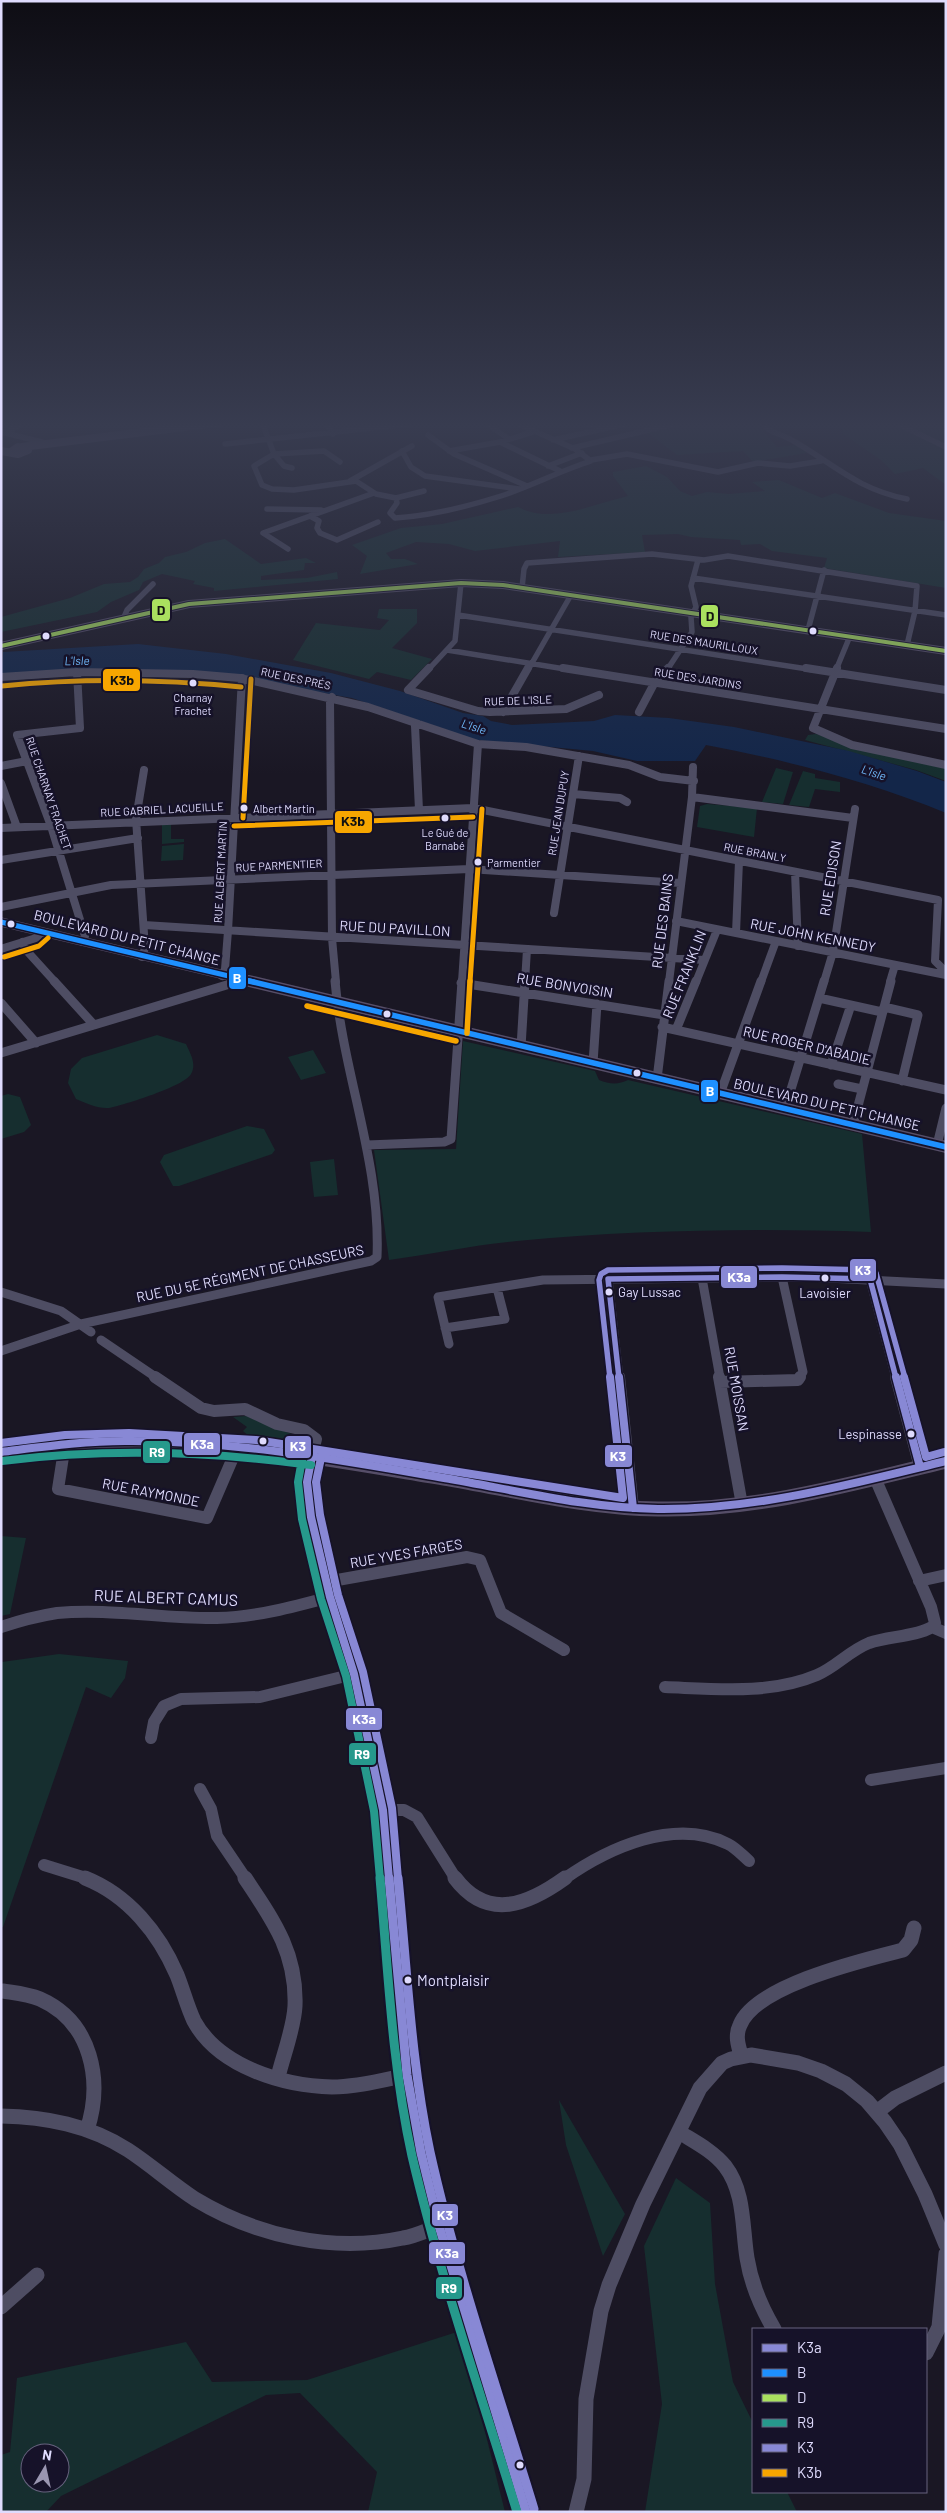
<svg xmlns="http://www.w3.org/2000/svg" width="947" height="2513" viewBox="0 0 947 2513" font-family="Barlow,sans-serif">
	<style>
		.green { fill: #162e2f; fill-rule: evenodd }
		.water { fill: #132649 }
		.lines { fill: none; stroke-linecap: round; stroke-linejoin: round }
		.minor-far4 { stroke: #4e4d63; stroke-width: 5.5 }
		.minor-far3 { stroke: #4e4d63; stroke-width: 8 }
		.minor-far2 { stroke: #4e4d63; stroke-width: 9 }
		.minor-far1 { stroke: #4e4d63; stroke-width: 12 }
		.minor { stroke: #4e4d63; stroke-width: 15 }
		.major-far3 { stroke: #564e68; stroke-width: 8 }
		.major-far2 { stroke: #564e68; stroke-width: 9 }
		.major-far1 { stroke: #564e68; stroke-width: 12 }
		.major { stroke: #564e68; stroke-width: 15 }
		.bus-1-far2-casing { stroke: #161229; stroke-width: 9 }
		.bus-1-far1-casing { stroke: #161229; stroke-width: 11 }
		.bus-1-casing { stroke: #161229; stroke-width: 13 }
		.bus-2-far1-casing { stroke: #161229; stroke-width: 8 }
		.bus-2-casing { stroke: #161229; stroke-width: 9 }
		.bus-3-casing { stroke: #161229; stroke-width: 6 }
		.bus-4-far1-casing { stroke: #161229; stroke-width: 11 }
		.bus-4-casing { stroke: #161229; stroke-width: 13 }
		.bus-5-far2-casing { stroke: #161229; stroke-width: 9 }
		.bus-5-far1-casing { stroke: #161229; stroke-width: 11 }
		.bus-5-casing { stroke: #161229; stroke-width: 13 }
		.bus-6-far1-casing { stroke: #161229; stroke-width: 8 }
		.bus-6-casing { stroke: #161229; stroke-width: 9 }
		.bus-1-far2 { stroke: #8888d5; stroke-width: 5.5 }
		.bus-1-far1 { stroke: #8888d5; stroke-width: 8 }
		.bus-1 { stroke: #8888d5; stroke-width: 9 }
		.bus-2-far1 { stroke: #1e90ff; stroke-width: 5 }
		.bus-2 { stroke: #1e90ff; stroke-width: 5.5 }
		.bus-3 { stroke: #aae05f; stroke-width: 4 }
		.bus-4-far1 { stroke: #26998c; stroke-width: 8 }
		.bus-4 { stroke: #26998c; stroke-width: 9 }
		.bus-5-far2 { stroke: #8888d5; stroke-width: 5.5 }
		.bus-5-far1 { stroke: #8888d5; stroke-width: 8 }
		.bus-5 { stroke: #8888d5; stroke-width: 9 }
		.bus-6-far1 { stroke: #f7a600; stroke-width: 5 }
		.bus-6 { stroke: #f7a600; stroke-width: 5.5 }
		.bus-dot { fill: #dfdbfd; stroke: #161229; stroke-width: 2 }
		.labels { text-anchor: middle; dominant-baseline: central; stroke-width: 5; stroke-linejoin: round; paint-order: stroke }
		.far-street-label { font-size: 11px; fill: #dfdbfd; stroke: #161229 }
		.far-bus-label { font-size: 11px; fill: #dfdbfd; stroke: #161229 }
		.far-water-label { font-size: 12px; font-style: italic; fill: #6fb7f8; stroke: #161229 }
		.bus-label { font-size: 13px; fill: #dfdbfd; stroke: #161229; text-anchor: start }
		.street-label { font-size: 14px; fill: #dfdbfd; stroke: #161229 }
		.near-bus-label { font-size: 15px; fill: #dfdbfd; stroke: #161229; text-anchor: start }
		.near-street-label { font-size: 16px; fill: #dfdbfd; stroke: #161229 }
		.line-badge { stroke: #161229; stroke-width: 2 }
		.badge-label { font-size: 14px; text-anchor: middle; font-weight: bold; fill: #fff }
		.pale-badge-label { font-size: 14px; text-anchor: middle; font-weight: bold; fill: #111 }
	</style>
	<rect width="100%" height="100%" fill="#1a1724"/>
	<path class="green" d="M695 422H756L777 447 796 445 807 453 753 462 743 451 677 455 648 433Z
		M840 422H946V485L923 468 895 474 881 460 843 434Z
		M646 466 667 477 680 491 692 496 707 492 729 494 765 491 752 482 779 480 822 498 835 493 889 513 946 521V588L824 568 827 558 772 551 760 544 741 545 740 540 691 537 678 534 642 535 645 552 558 557 560 541 475 551 449 544 416 542 386 553 391 559H405L418 564 360 574 367 556 352 545 401 528 442 524 518 507C551 525 593 504 628 496L613 476V472Z
		M225 539 261 564 306 558 316 563H305L304 570 261 576V580L307 578 337 572 338 579 214 591V588L193 584 195 581 162 574 143 582 139 590 111 602 97 612 1 632V617L70 598 104 584 130 582 138 577 144 569 159 563 165 557 186 552 205 543Z
		M379 609H417V623L392 648 432 659 411 680 377 672 369 679 293 660 316 623 380 630 389 620 377 618Z
		M816 734 860 749 946 768V781L916 770 805 740 808 735Z
		M776 768 793 772 783 804 762 802Z
		M803 771 815 774V778L840 782V792L815 789 809 807 789 805Z
		M707 804 757 808 754 837 697 827 700 806Z
		M171 823V839H184V842L162 844V824Z
		M184 844 183 860 161 861 162 846Z
		M157 1035 186 1044C190 1053 197 1064 191 1074 185 1086 124 1105 109 1108 98 1109 86 1103 76 1099L68 1083 71 1069 82 1058Z
		M463 1041 595 1071 599 1080C609 1084 618 1085 628 1080L862 1134 871 1232C753 1228 634 1230 517 1241 474 1245 431 1254 389 1260L374 1150 456 1149Z
		M313 1050 326 1073 301 1080 288 1057Z
		M8 1094 20 1097 31 1125 24 1132 1 1139V1096Z
		M247 1126 264 1129 275 1150 272 1154 179 1186H173L160 1162 164 1155Z
		M334 1159 338 1195 314 1197 310 1162Z
		M246 1416 304 1439 303 1443 290 1444 273 1437H250L243 1431 247 1427 233 1417Z
		M1 1536 26 1538 10 1614 1 1616Z
		M59 1654 128 1661 125 1678 111 1698 86 1687 3 1927H1L2 1662Z
		M559 2100 625 2214 603 2256 566 2145Z
		M676 2178 710 2203 715 2284 733 2382 753 2423V2492H787L797 2512H645L662 2404 644 2246Z
		M460 2331 505 2512H368L377 2472 300 2393 266 2395 61 2496 46 2512H1V2455L10 2452 17 2378 186 2342 212 2382 307 2380ZM30 2453H60V2483H30Z"/>
	<path class="water" d="M138 644 226 654 331 673 400 691 463 713 483 716 491 721 512 725 594 721 615 715 669 718 734 727 849 751 917 771 946 782V813C868 781 789 761 706 745L695 761H637L593 751 476 740 352 698 195 671 75 669 1 675 3 652Z"/>
	<g class="lines">
		<path class="minor-far4" d="M262 422 274 454 254 466 262 485 272 489 294 490 356 481 376 494 396 498 397 503 390 513 395 518C428 516 469 506 501 496 531 486 560 471 591 461L575 449 514 422
			M325 422 333 434
			M484 422 509 439
			M574 422 601 427
			M761 422C769 433 779 433 790 439 833 463 856 489 907 499
			M894 422 946 447
			M1 432 42 442 40 444
			M5 433 24 422
			M428 435 454 454 527 486
			M553 440 634 422
			M500 442 560 471
			M225 444 428 422
			M572 448 683 422
			M402 451 411 467 425 476 519 489
			M449 451 500 442 533 432
			M274 454 324 451 340 462
			M274 454 284 466 292 468
			M591 460 627 454 718 472 758 463 790 466 821 461
			M548 466 582 453
			M350 481 412 446
			M396 498 424 491
			M267 509 321 510
			M310 516 319 521 317 528 320 533 337 540 378 522
			M288 549 263 533 374 493
			M693 578 946 615
			M522 588 524 569 527 563 652 554 704 560 728 556 917 586 915 611 907 645
			M458 615 814 670
			M124 617 127 610 153 584
			M808 630 824 570
			M447 650 571 670
			M428 670 455 641 461 583
			M528 670 571 595
			M667 670 692 632 691 617 696 607 691 586 698 560
			M836 670 850 636"/>
		<path class="minor-far3" d="M429 668 408 690 478 711 490 712 566 709 599 695
			M563 668 946 729
			M806 668 946 690
			M837 668 813 728 852 745 946 765
			M77 672 80 728 17 735 51 826 85 936 83 942
			M1 677 77 672 193 674 240 678 368 707 478 744 526 747 629 765 660 777 694 781
			M332 697 330 700 332 938 336 982
			M503 712 528 668
			M639 712 656 680 668 668
			M418 724 415 726 419 810
			M1 766 27 761
			M1 783 17 827
			M573 794 620 798 627 802
			M692 797 853 818
			M1 828 473 808 938 900 935 961 946 972
			M1 860 138 838
			M795 872 798 946
			M1 907 111 885 469 869 680 883
			M554 913 579 756
			M676 921 946 975
			M144 925 704 960
			M736 933 739 861
			M22 942 26 950 55 982
			M1 949 36 938 42 932
			M142 957 145 948 136 819 144 770
			M222 976 225 969 228 931 242 678
			M232 982 235 979
			M462 982 478 744
			M525 982 527 949
			M669 982 692 797 693 767
			M696 982 717 930
			M761 982 776 941
			M824 982 833 952 855 809
			M890 982 895 965"/>
		<path class="minor-far2" d="M54 981 94 1025
			M461 983 664 1015
			M819 998 882 1012
			M1 1003 36 1043
			M884 1007 918 1015 902 1081
			M662 1027 946 1090
			M676 1030 696 981
			M521 1047 525 981
			M1 1053 230 984 233 981
			M593 1063 597 1004
			M831 1065 851 1005
			M657 1079 669 981
			M838 1084 862 1089
			M720 1094 761 981
			M785 1109 824 981
			M853 1125 891 981
			M367 1145 444 1142 451 1139 462 981
			M937 1145 946 1108
			M782 1277 803 1372 799 1378
			M702 1278 720 1378
			M608 1279 619 1378
			M870 1279 896 1378
			M1 1292 61 1311 91 1332
			M445 1328 505 1319 497 1288
			M101 1340 157 1378
			M449 1344 438 1297 543 1280 808 1277 946 1284
			M1 1351 81 1324 371 1261 377 1257C381 1163 343 1074 335 981"/>
		<path class="minor-far1" d="M155 1377 201 1408 214 1411 245 1409 277 1424 304 1430 316 1439 308 1471 307 1495 330 1597 354 1674 364 1717 383 1810 389 1879
			M619 1377 633 1508
			M719 1377 742 1505
			M896 1377 920 1467
			M720 1382 798 1380 800 1377
			M65 1444 58 1489 207 1518 238 1446
			M875 1478 931 1607 935 1623 932 1627
			M919 1581 946 1575
			M326 1582 467 1557 480 1560 501 1613 564 1650
			M1 1627C19 1621 38 1616 57 1613 110 1608 164 1619 217 1618 256 1617 293 1607 330 1597
			M932 1627 946 1633
			M665 1687C715 1689 770 1695 817 1675 836 1667 849 1651 869 1643 888 1636 915 1637 932 1627
			M151 1738 154 1722 164 1706 181 1699 260 1697 354 1674
			M871 1780 946 1768
			M200 1789 211 1809 217 1836 246 1879
			M383 1810H404L417 1817 456 1879
			M44 1865 89 1879
			M564 1879C608 1848 675 1817 728 1844 736 1848 742 1855 749 1861"/>
		<path class="minor" d="M85 1878C128 1895 159 1933 177 1975 183 1990 187 2006 194 2021 219 2067 284 2086 332 2087 357 2087 383 2080 407 2075
			M245 1878C273 1920 297 1953 295 2006 294 2028 283 2056 278 2077
			M389 1878 407 2075 421 2153 439 2226 526 2512
			M455 1878C488 1922 529 1904 565 1878
			M3 1991C16 1993 28 1994 40 1999 92 2022 103 2081 87 2130
			M741 2055C738 2045 735 2035 740 2025 756 1985 864 1960 903 1950L911 1940 914 1928
			M878 2111 895 2098 946 2073
			M1 2116C46 2117 89 2125 128 2150 151 2165 172 2184 195 2199 256 2236 332 2253 403 2238 416 2236 427 2230 439 2226
			M679 2132C695 2142 713 2151 725 2166 745 2192 742 2227 747 2258 751 2283 761 2307 774 2329
			M1 2307 37 2275
			M926 2353 939 2327 946 2254
			M576 2512 584 2479 586 2399 601 2311 609 2285 643 2204 700 2088 722 2063 731 2059 751 2055 798 2063 821 2071 846 2084 867 2101 885 2122 900 2144 925 2194 946 2245"/>
		<path class="major-far3" d="M22 447 225 422
			M1 451 18 454 28 450 18 447 11 452
			M1 646 189 604 461 583 503 585 946 651"/>
		<path class="major-far2" d="M1 922 254 982"/>
		<path class="major-far1" d="M249 981 946 1147"/>
		<path class="major" d="M1 1452C42 1447 83 1442 125 1441 232 1440 339 1461 444 1478 515 1490 586 1508 658 1509 756 1511 851 1484 946 1461"/>
		<defs>
			<path id="bus-1-far2" d="M608 1279 782 1277 870 1279
				M608 1279 619 1378
				M870 1279 896 1378"/>
			<path id="bus-1-far1" d="M619 1377 633 1508
				M896 1377 920 1467
				M1 1452C42 1447 84 1441 125 1441 232 1440 339 1460 444 1478 515 1490 586 1508 658 1509 756 1510 851 1484 946 1461
				M312 1456 307 1482 311 1517 330 1597 354 1674 383 1810 389 1879"/>
			<path id="bus-1" d="M389 1878 407 2075 421 2153 439 2226 526 2512"/>
			<path id="bus-2-far1" d="M1 922 254 982"/>
			<path id="bus-2" d="M249 981 946 1147"/>
			<path id="bus-3" d="M1 646 189 604 461 583 503 585 946 651"/>
			<path id="bus-4-far1" d="M303 1454 298 1482 302 1519 321 1599 346 1676 374 1811 380 1879
				M2 1461C106 1448 207 1451 311 1465"/>
			<path id="bus-4" d="M380 1878C388 1970 392 2065 412 2156 440 2276 481 2394 517 2512"/>
			<path id="bus-5-far2" d="M610 1378 599 1280 601 1274 608 1270 782 1268 870 1270 876 1273 905 1378"/>
			<path id="bus-5-far1" d="M904 1377 926 1457 944 1452
				M1 1443 65 1435 129 1433 256 1440 623 1498 610 1377
				M321 1458 316 1482 320 1515 338 1595 363 1672 392 1808 398 1879"/>
			<path id="bus-5" d="M398 1878C407 1969 411 2062 430 2152 457 2273 498 2391 534 2509"/>
			<path id="bus-6-far1" d="M2 686C82 678 161 679 241 687
				M243 818 251 679
				M234 826 473 817
				M4 957 39 946 48 938
				M470 982 482 809"/>
			<path id="bus-6" d="M307 1006 456 1041
				M467 1033 470 981"/>
		</defs>
		<use href="#bus-1-far2" class="bus-1-far2-casing"/>
		<use href="#bus-1-far1" class="bus-1-far1-casing"/>
		<use href="#bus-1" class="bus-1-casing"/>
		<use href="#bus-2-far1" class="bus-2-far1-casing"/>
		<use href="#bus-2" class="bus-2-casing"/>
		<use href="#bus-3" class="bus-3-casing"/>
		<use href="#bus-4-far1" class="bus-4-far1-casing"/>
		<use href="#bus-4" class="bus-4-casing"/>
		<use href="#bus-5-far2" class="bus-5-far2-casing"/>
		<use href="#bus-5-far1" class="bus-5-far1-casing"/>
		<use href="#bus-5" class="bus-5-casing"/>
		<use href="#bus-6-far1" class="bus-6-far1-casing"/>
		<use href="#bus-6" class="bus-6-casing"/>
		<use href="#bus-1-far2" class="bus-1-far2"/>
		<use href="#bus-1-far1" class="bus-1-far1"/>
		<use href="#bus-1" class="bus-1"/>
		<use href="#bus-2-far1" class="bus-2-far1"/>
		<use href="#bus-2" class="bus-2"/>
		<use href="#bus-3" class="bus-3"/>
		<use href="#bus-4-far1" class="bus-4-far1"/>
		<use href="#bus-4" class="bus-4"/>
		<use href="#bus-5-far2" class="bus-5-far2"/>
		<use href="#bus-5-far1" class="bus-5-far1"/>
		<use href="#bus-5" class="bus-5"/>
		<use href="#bus-6-far1" class="bus-6-far1"/>
		<use href="#bus-6" class="bus-6"/>
	</g>
	<linearGradient id="sky" x2="0" y2="1"><stop stop-color="#0e0d14"/><stop offset="0.55" stop-color="#383c50"/><stop offset="1" stop-color="#383c50" stop-opacity="0"/></linearGradient>
	<rect width="947" height="774" fill="url(#sky)"/>
	<g class="bus-dot">
		<circle cx="813" cy="631" r="4.5"/>
		<circle cx="46" cy="636" r="4.5"/>
		<circle cx="193" cy="683" r="4.5"/>
		<circle cx="244" cy="808" r="4.5"/>
		<circle cx="445" cy="818" r="4.5"/>
		<circle cx="478" cy="862" r="4.5"/>
		<circle cx="11" cy="924" r="4.5"/>
		<circle cx="387" cy="1014" r="4.5"/>
		<circle cx="637" cy="1073" r="4.5"/>
		<circle cx="825" cy="1278" r="4.5"/>
		<circle cx="609" cy="1292" r="4.5"/>
		<circle cx="911" cy="1434" r="4.5"/>
		<circle cx="263" cy="1441" r="4.5"/>
		<circle cx="408" cy="1980" r="4.5"/>
		<circle cx="520" cy="2465" r="4.5"/>
	</g>
	<g class="labels">
		<g class="far-street-label">
			<text transform="translate(704 642) rotate(9)">RUE DES MAURILLOUX</text>
			<text transform="translate(296 678) rotate(12)">RUE DES PRÉS</text>
			<text transform="translate(698 678) rotate(9)">RUE DES JARDINS</text>
			<text transform="translate(518 700) rotate(-2)">RUE DE L'ISLE</text>
			<text transform="translate(49 793) rotate(71)">RUE CHARNAY FRACHET</text>
			<text transform="translate(162 809) rotate(-3)">RUE GABRIEL LACUEILLE</text>
			<text transform="translate(558 813) rotate(-81)">RUE JEAN DUPUY</text>
			<text transform="translate(755 852) rotate(11)">RUE BRANLY</text>
			<text transform="translate(279 865) rotate(-3)">RUE PARMENTIER</text>
			<text transform="translate(220 872) rotate(-87)">RUE ALBERT MARTIN</text>
		</g>
		<g class="far-bus-label">
			<text x="193" y="697">Charnay<tspan x="193" dy="13">Frachet</tspan></text>
			<text x="253" y="808" text-anchor="start">Albert Martin</text>
			<text x="445" y="832">Le Gué de<tspan x="445" dy="13">Barnabé</tspan></text>
			<text x="487" y="862" text-anchor="start">Parmentier</text>
		</g>
		<g class="far-water-label">
			<text transform="translate(77 660) rotate(-1)">L'Isle</text>
			<text transform="translate(474 726) rotate(17)">L'Isle</text>
			<text transform="translate(874 772) rotate(18)">L'Isle</text>
		</g>
		<g class="bus-label">
			<text x="618" y="1292">Gay Lussac</text>
			<text x="825" y="1293" text-anchor="middle">Lavoisier</text>
			<text x="902" y="1434" text-anchor="end">Lespinasse</text>
		</g>
		<g class="street-label">
			<text transform="translate(830 878) rotate(-81)">RUE EDISON</text>
			<text transform="translate(662 921) rotate(-83)">RUE DES BAINS</text>
			<text transform="translate(395 928) rotate(3)">RUE DU PAVILLON</text>
			<text transform="translate(813 935) rotate(11)">RUE JOHN KENNEDY</text>
			<text transform="translate(127 937) rotate(14)">BOULEVARD DU PETIT CHANGE</text>
			<text transform="translate(684 974) rotate(-68)">RUE FRANKLIN</text>
			<text transform="translate(565 985) rotate(9)">RUE BONVOISIN</text>
			<text transform="translate(807 1045) rotate(13)">RUE ROGER D'ABADIE</text>
			<text transform="translate(827 1104) rotate(13)">BOULEVARD DU PETIT CHANGE</text>
			<text transform="translate(250 1273) rotate(-12)">RUE DU 5E RÉGIMENT DE CHASSEURS</text>
			<text transform="translate(737 1389) rotate(80)">RUE MOISSAN</text>
			<text transform="translate(151 1492) rotate(11)">RUE RAYMONDE</text>
			<text transform="translate(406 1553) rotate(-10)">RUE YVES FARGES</text>
		</g>
		<g class="near-bus-label">
			<text x="417" y="1980">Montplaisir</text>
		</g>
		<g class="near-street-label">
			<text transform="translate(166 1597) rotate(2)">RUE ALBERT CAMUS</text>
		</g>
	</g>
	<g class="line-badge">
		<rect x="151" y="598" width="20" height="24" rx="5" fill="#aae05f"/>
		<rect x="700" y="604" width="19" height="24" rx="5" fill="#aae05f"/>
		<rect x="102" y="668" width="39" height="24" rx="5" fill="#f7a600"/>
		<rect x="334" y="810" width="39" height="24" rx="5" fill="#f7a600"/>
		<rect x="228" y="966" width="19" height="24" rx="5" fill="#1e90ff"/>
		<rect x="700" y="1079" width="19" height="24" rx="5" fill="#1e90ff"/>
		<rect x="849" y="1258" width="28" height="24" rx="5" fill="#8888d5"/>
		<rect x="720" y="1265" width="38" height="24" rx="5" fill="#8888d5"/>
		<rect x="183" y="1432" width="38" height="24" rx="5" fill="#8888d5"/>
		<rect x="284" y="1435" width="28" height="24" rx="5" fill="#8888d5"/>
		<rect x="142" y="1440" width="29" height="24" rx="5" fill="#26998c"/>
		<rect x="604" y="1444" width="29" height="24" rx="5" fill="#8888d5"/>
		<rect x="345" y="1707" width="38" height="24" rx="5" fill="#8888d5"/>
		<rect x="348" y="1742" width="29" height="24" rx="5" fill="#26998c"/>
		<rect x="431" y="2203" width="28" height="24" rx="5" fill="#8888d5"/>
		<rect x="428" y="2241" width="38" height="24" rx="5" fill="#8888d5"/>
		<rect x="435" y="2276" width="28" height="24" rx="5" fill="#26998c"/>
	</g>
	<g class="badge-label">
		<text x="237" y="983">B</text>
		<text x="710" y="1096">B</text>
		<text x="863" y="1275">K3</text>
		<text x="739" y="1282">K3a</text>
		<text x="202" y="1449">K3a</text>
		<text x="298" y="1451">K3</text>
		<text x="157" y="1457">R9</text>
		<text x="618" y="1461">K3</text>
		<text x="364" y="1724">K3a</text>
		<text x="362" y="1759">R9</text>
		<text x="445" y="2220">K3</text>
		<text x="447" y="2258">K3a</text>
		<text x="449" y="2293">R9</text>
	</g>
	<g class="pale-badge-label">
		<text x="161" y="615">D</text>
		<text x="710" y="621">D</text>
		<text x="122" y="685">K3b</text>
		<text x="353" y="826">K3b</text>
	</g>
	<rect width="947" height="2513" fill="none" stroke="#dfdbfd" stroke-width="5"/>
	<rect x="752" y="2328" width="175" height="165" fill="#161229" stroke="#66627e"/>
	<rect x="762" y="2344" width="25" height="8" fill="#8888d5" stroke="#66627e"/>
	<text x="797" y="2353" font-size="15" fill="#dfdbfd">K3a</text>
	<rect x="762" y="2369" width="25" height="8" fill="#1e90ff" stroke="#66627e"/>
	<text x="797" y="2378" font-size="15" fill="#dfdbfd">B</text>
	<rect x="762" y="2394" width="25" height="8" fill="#aae05f" stroke="#66627e"/>
	<text x="797" y="2403" font-size="15" fill="#dfdbfd">D</text>
	<rect x="762" y="2419" width="25" height="8" fill="#26998c" stroke="#66627e"/>
	<text x="797" y="2428" font-size="15" fill="#dfdbfd">R9</text>
	<rect x="762" y="2444" width="25" height="8" fill="#8888d5" stroke="#66627e"/>
	<text x="797" y="2453" font-size="15" fill="#dfdbfd">K3</text>
	<rect x="762" y="2469" width="25" height="8" fill="#f7a600" stroke="#66627e"/>
	<text x="797" y="2478" font-size="15" fill="#dfdbfd">K3b</text>
	<g transform="translate(45 2468) rotate(9)"><circle r="24" fill="#161229" stroke="#66627e"/>
	<path d="M0-4L9 19L0 12L-9 19Z" fill="#9a96b1"/>
	<text y="-8" font-size="14" font-weight="bold" text-anchor="middle" fill="#dfdbfd">N</text>
	</g>
</svg>
